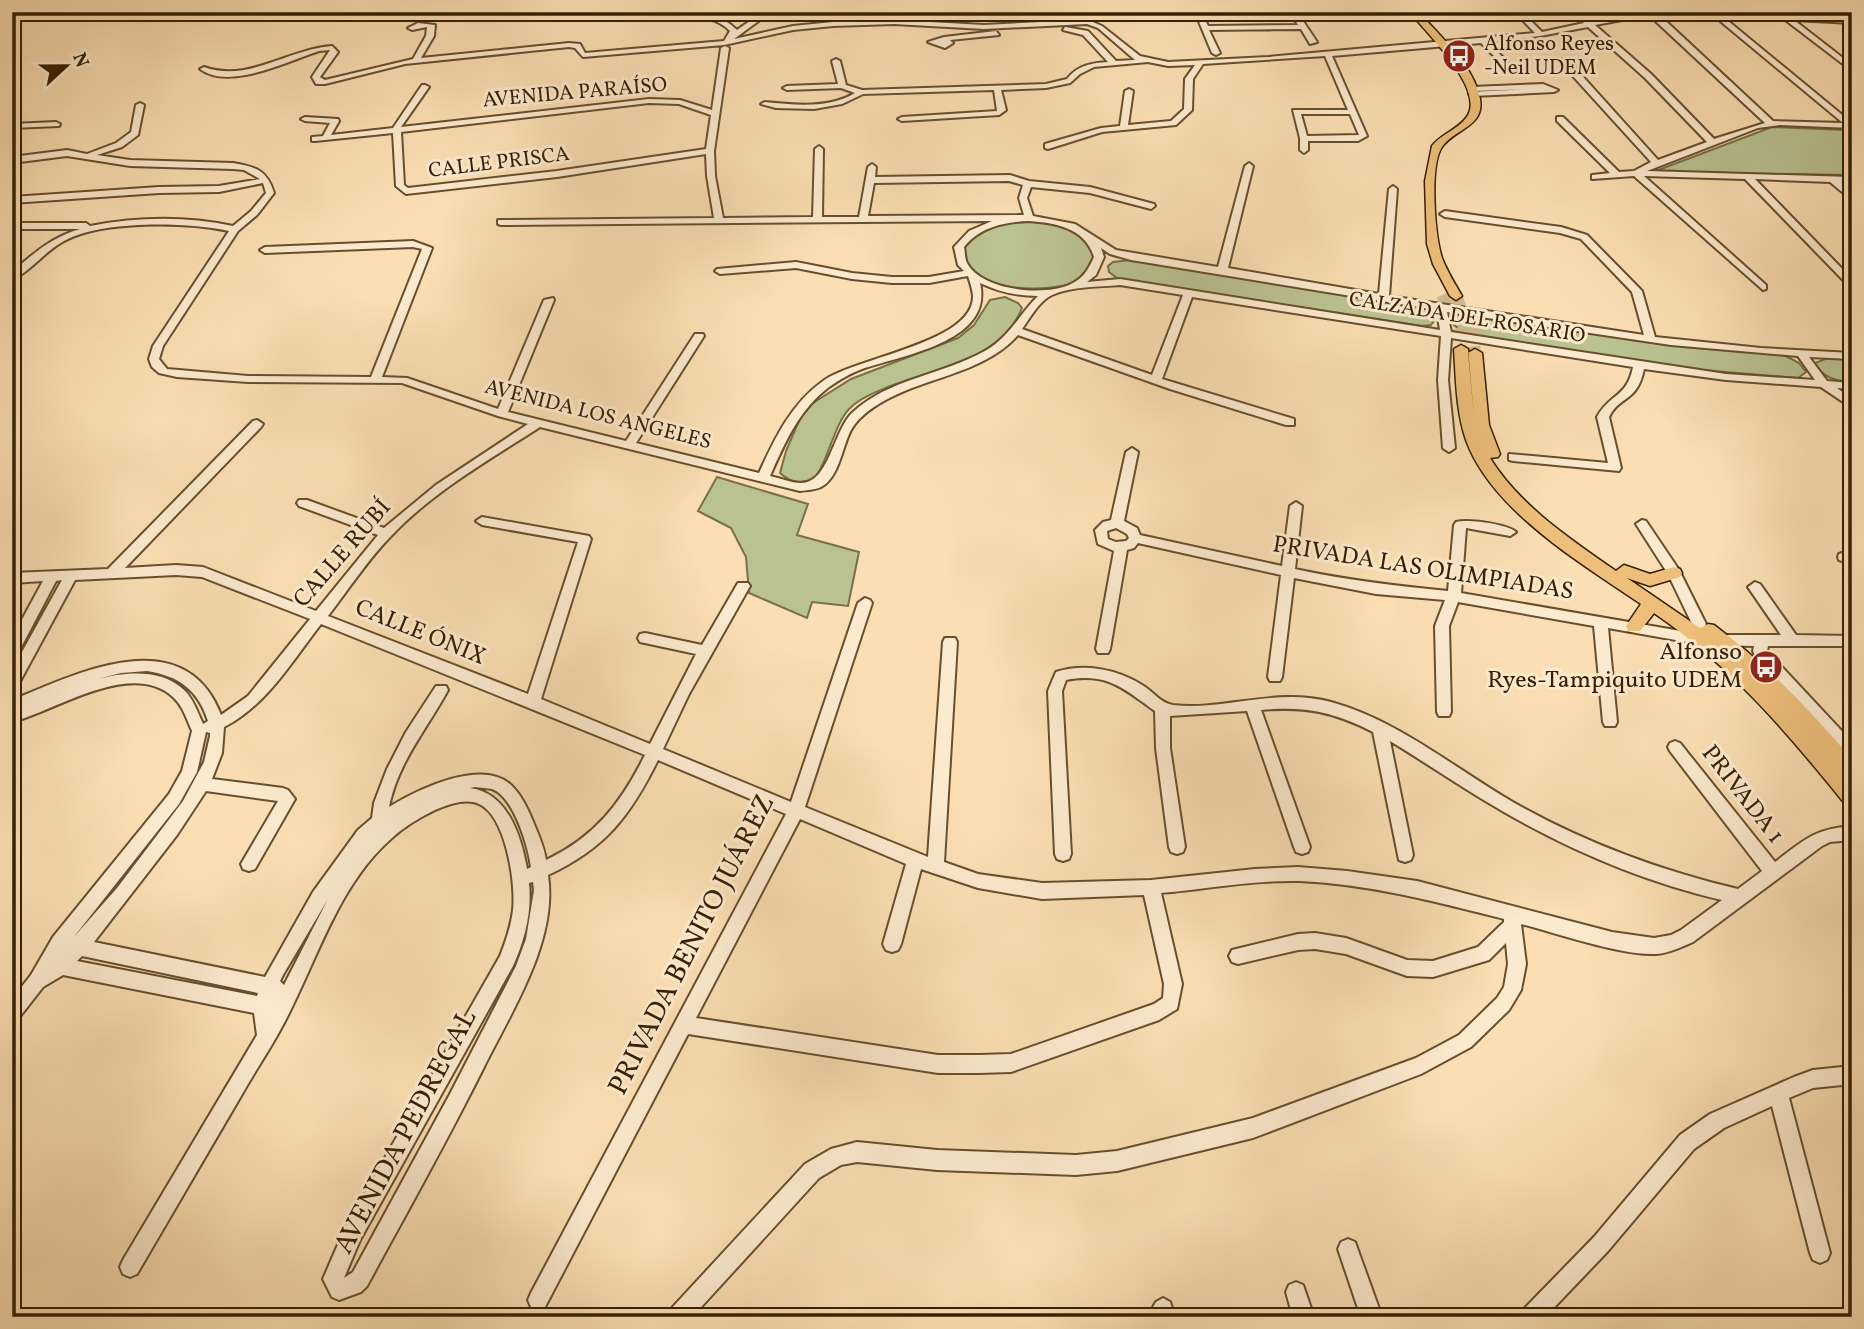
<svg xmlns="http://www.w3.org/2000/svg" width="1864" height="1329" viewBox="0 0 1864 1329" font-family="Vollkorn,serif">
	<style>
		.green { fill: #bac290; stroke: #787048; stroke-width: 2 }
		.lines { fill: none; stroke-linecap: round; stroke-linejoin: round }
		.major-tunnel { stroke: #d4b88f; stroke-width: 12; stroke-dasharray: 12 6; stroke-linecap: butt }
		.minor-casing { stroke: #674f2d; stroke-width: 4 }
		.major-casing { stroke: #361f00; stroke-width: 3 }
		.minor { fill: #fceace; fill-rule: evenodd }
		.major { fill: #eebf7a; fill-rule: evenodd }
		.labels { text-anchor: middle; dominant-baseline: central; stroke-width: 6; stroke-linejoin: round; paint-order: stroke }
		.far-poi-label { font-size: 21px; fill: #361f00; stroke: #fceace; text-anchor: start }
		.far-street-label { font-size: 21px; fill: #361f00; stroke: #fceace }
		.street-label { font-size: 24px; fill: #361f00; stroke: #fceace }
		.poi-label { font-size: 24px; fill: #361f00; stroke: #fceace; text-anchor: end }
		.near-street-label { font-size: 28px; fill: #361f00; stroke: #fceace }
	</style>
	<rect width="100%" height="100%" fill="#fbdeb3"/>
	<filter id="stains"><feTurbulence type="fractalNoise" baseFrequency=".00286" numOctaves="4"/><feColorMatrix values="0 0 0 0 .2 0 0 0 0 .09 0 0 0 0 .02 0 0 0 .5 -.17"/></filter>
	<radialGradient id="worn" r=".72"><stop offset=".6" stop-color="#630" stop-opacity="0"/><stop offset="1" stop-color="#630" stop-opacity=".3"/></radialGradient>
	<path class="green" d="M1772 127 1846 130 1852 135V175L1653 172Z
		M1011 221C1043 220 1083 223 1095 257 1091 264 1087 274 1080 279 1054 297 947 291 965 246 967 240 974 234 980 231 989 226 1001 224 1011 221Z
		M1131 260 1425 308 1433 312 1434 321 1431 325 1422 326 1118 279 1109 272 1108 266 1113 262Z
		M1005 297 1018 303 1022 308C1001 362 935 368 888 387 876 392 860 398 850 408 834 424 829 459 814 480 799 483 791 483 780 473L786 451 801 416 813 403 851 379 958 338 974 325 990 300Z
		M1461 314 1685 347 1784 355 1799 363 1806 372 1798 378 1690 369 1465 334 1454 325 1456 316Z
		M1828 358H1852V382C1836 381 1822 378 1815 363Z
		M717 477 808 504 797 535 859 552 848 606 812 602 807 618 749 593 746 557 731 528 698 511Z"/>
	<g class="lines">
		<path class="major-tunnel" d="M1442 295 1459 334 1461 349
			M1456 296 1473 335 1475 353"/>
		<defs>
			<path id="minor" d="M654 12C682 12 715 8 737 30L763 12H771L734 39 793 26 833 22 894 20 984 25 1080 20 1083 18 1102 26 1140 56 1168 62 1268 57 1535 33 1515 12H1522L1542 32 1584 23 1573 12H1580L1591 22 1641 12H1656L1773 121 1843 123 1713 15 1685 12H1730L1852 19V23L1794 20 1852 65V71L1784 19 1722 16 1852 123V128L1780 125 1758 128 1647 171 1852 177V183L1841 182 1852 192V200L1830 182 1755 179 1851 278 1843 280 1745 179 1644 176 1766 285V289L1763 290 1634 176 1592 179V175L1610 173 1557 121V117H1563L1619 172 1634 171 1651 162 1561 63V59H1567L1658 160 1707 142 1645 78 1588 27 1540 36 1488 42 1512 67V71H1509L1481 43 1332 56 1367 136 1358 141H1308V150L1304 153 1300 150V138L1293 110H1348L1325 56 1203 64 1193 79 1192 110 1176 125 1102 132 1048 149 1045 148V144L1101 128 1120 126 1125 91 1129 89 1133 91 1128 125 1171 121 1184 109 1185 79 1195 65 1168 66 1148 62 1094 67 1080 74 1070 83 1046 88 1001 90 1006 110 999 115 902 121 898 119 902 117 997 111 994 90 863 94 842 104 814 109 776 108 761 104 765 102C795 105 828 109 855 93L841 88 787 90 783 88 787 86 838 84 832 61 836 59 840 61 846 85 862 90 1046 84 1067 79C1078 65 1092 63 1108 62L1083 35 1063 30 1065 27 1088 31 1116 61 1135 60 1098 28 1087 24 984 29 894 24 833 26 793 30 724 45 583 57 575 48 569 47 405 64 325 84H316L312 77 330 50 319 51C288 61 229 91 200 69L204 67C248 83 288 49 332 46L338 52 320 77 325 80 413 59 426 36 427 27 412 30 408 28 418 23 435 25 434 36 421 58 569 43 580 44 585 53 724 41 730 31C709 9 679 22 654 12ZM1649 15 1765 123 1714 139 1651 74 1595 25ZM1301 114H1350L1359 135 1307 136Z
				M1195 12H1202L1208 26 1298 25 1290 12H1297L1317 42 1310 44 1301 29 1209 30 1220 53 1216 55 1212 53Z
				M996 31 999 35 950 40 953 43 945 48 928 42 944 37Z
				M725 46 729 48 714 151 715 176 723 218 813 217 815 149 819 146 823 149 822 217H859L868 167 872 164 876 167 875 177 1010 175 1029 181 1090 187 1154 204 1155 206 1151 209 1090 193 1031 187 1027 198 1033 216 1075 224 1116 250 1218 267 1245 166 1249 163 1253 166 1228 268 1379 294 1389 189 1393 186 1397 189 1389 296 1644 335 1632 292 1581 239 1560 233 1445 217 1440 214 1445 211 1561 227 1587 235 1642 291 1655 337 1761 348 1852 353V359L1809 357 1827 381 1852 383V389L1837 388 1852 399V408L1821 387 1726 380 1644 369C1637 403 1620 395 1609 417L1621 468 1619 471 1513 461 1509 460V454L1608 463 1597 417C1610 393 1627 398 1633 367L1451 338 1448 380 1455 448 1449 452 1443 448 1438 380 1441 336 1192 297 1162 379 1294 419V425H1286L1170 389 1018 335C982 376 918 377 874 407 865 413 856 421 851 430 842 447 839 478 821 487 815 490 807 490 800 491L540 427C489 460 434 491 392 535 368 559 349 589 328 616L528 694 578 542 482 525 476 521 482 517 589 536 591 539 541 699 650 744 696 654 640 642 638 638 640 634 645 633 702 645 738 583H748L750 586 689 694 663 749 791 802 858 603 865 598 870 600 872 603 805 807 928 857 943 642 945 638H955L957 642 944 862 978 874 1042 883 1151 880 1255 869 1298 867 1347 871 1417 881 1612 932 1654 938 1671 935 1681 930 1722 900C1645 882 1572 851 1504 812 1465 790 1428 764 1390 741L1413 855 1411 860 1405 862 1399 860 1373 732C1334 712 1305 706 1261 710L1310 847 1308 852 1302 854 1296 852 1294 847 1247 711 1170 716V748L1185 847 1183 852 1177 854 1171 852 1169 847 1156 748 1155 711C1124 689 1108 672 1066 680L1062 691 1071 854 1069 859 1063 861 1057 859 1055 854 1048 691 1056 672C1084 663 1117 669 1142 685 1153 691 1160 703 1173 705 1224 711 1277 687 1331 702 1397 720 1453 767 1511 801 1583 842 1658 870 1738 889L1762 871 1670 751 1668 747 1670 743 1675 741 1680 743 1775 862C1804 840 1814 829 1852 826V840L1830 842 1822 846 1693 942C1681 947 1670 953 1656 954 1622 956 1556 933 1521 924L1526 964 1521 990 1509 1010 1471 1047 1421 1074 1253 1138 1117 1171 1076 1175 937 1170 857 1162 841 1165 819 1178 692 1317H667L670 1310 805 1164 831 1149 857 1142 937 1150 1076 1155 1117 1151 1253 1118 1416 1058 1459 1035 1497 998 1504 987 1508 964 1506 943 1489 960 1433 977 1407 976 1346 954 1315 949 1298 950 1238 964 1232 962 1229 956 1232 950 1298 934 1315 933 1346 938 1407 960 1433 961 1478 947 1504 922V919C1437 902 1369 884 1299 881 1253 880 1206 889 1161 893L1182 984 1177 1009 1159 1020 1011 1072 980 1073H938L688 1034 545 1307 538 1310 531 1307 528 1300 531 1293 786 814 658 760C630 816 606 848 548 875 558 941 511 1012 483 1069 446 1143 406 1214 367 1286L361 1292 339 1300 332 1297 323 1279 346 1226 500 956C506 941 511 926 513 910 516 883 506 816 479 804 456 793 410 822 393 837 338 884 317 961 284 1023 271 1048 255 1071 241 1096 206 1155 172 1215 137 1274L130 1277 123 1274 120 1267 123 1260 257 1035 254 1013 63 975 43 987 18 1019 12 1022V999L31 975 53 937 169 794 182 771 192 731C187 720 183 706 173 697 131 659 56 711 12 722V710L24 707 12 709V697L22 696C86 669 186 624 221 715L248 696 310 619 202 577 176 575 75 580 17 687 12 689V670L62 580 56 581 17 655 12 656V638L43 581 12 583V573L108 569 253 421 257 420 263 424 261 427 125 568 176 565 203 567 316 611 378 535 299 506 297 503 299 500H307L384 528 436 485 528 424 498 416 402 383 248 382 177 377 159 373 152 367 149 359 153 346 229 231C186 222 103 220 64 241 45 251 31 271 12 280V272C34 253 52 237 80 229H12V223H86L90 226C137 217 186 216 233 226L251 211 266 193 263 183 219 192 159 193 12 203V197L159 187 219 186 260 179 244 170 233 169 130 166 67 156 12 163V157L67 150 87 154 116 143 131 132 136 105 140 103 144 105 138 135 122 147 97 155 130 160 233 163C256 167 267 170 274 193L257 215 238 231 163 346 159 359 167 369 248 376 371 377 422 249 413 247 265 253 260 250 265 247 413 241 432 248 382 377 407 378 498 409 544 300 553 298 554 300 508 412 626 441 695 334H703L704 336 636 443 759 473C775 438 791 404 823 381 857 357 972 343 973 297 973 291 970 282 968 276L929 283H892L852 279 796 268 720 274 715 271 717 269 796 262 852 273 892 277H929L964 271 958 265 954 247 969 231 992 221 501 225 498 224V220L714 218 707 176 706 154 557 177 406 194 396 186 393 133 315 141H312V137L323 136 330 123 305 121 301 119 305 117 338 119 339 121 331 135 393 128 422 85H425L429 87 401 127 649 99 680 100 712 110 721 48ZM649 103 679 104 711 115 706 149 557 171 408 188 404 185 401 132ZM1009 181 1023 185 1019 198 1024 215 868 216 874 183ZM1029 221C1056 223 1085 228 1094 257 1088 270 1083 279 1069 285 1044 296 982 291 967 263 965 259 965 252 964 247 980 227 1004 222 1029 221ZM1101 248 1110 254 1131 260 1437 310 1440 330 1120 279 1087 282 1096 275 1104 257ZM980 283C999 292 1017 296 1038 296 1018 316 1009 338 983 352 941 375 888 379 852 413 833 432 829 483 801 483 791 483 780 478 770 476 785 442 799 410 829 387 839 380 851 373 862 369 902 355 994 342 980 283ZM1120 285 1183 295 1152 375 1022 329C1030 318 1039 301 1052 295 1072 286 1099 287 1120 285ZM1447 312 1671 345 1798 356 1815 380 1726 374 1451 332ZM321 624 645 755C621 803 595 837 546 860 544 847 539 836 534 824 529 811 522 796 512 786 483 757 417 790 389 807 398 762 427 729 448 690L446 686H436L406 732 387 769 374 803 372 818 358 830 313 892 265 977 94 942 177 835 206 791 278 801 241 864 243 869 249 871 255 869 295 799 288 790 283 788 212 779 222 753 224 727C266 706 293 660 321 624ZM147 671C178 676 198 689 208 721L203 724C198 713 193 698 184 690 161 668 125 672 97 679L121 673ZM206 732 210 733V736L204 762 183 801 117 888 73 938 179 804 197 772ZM475 787C480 788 487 788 492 789 514 797 528 846 531 867L527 869C521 836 508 793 470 788ZM800 819 906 864 883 944 886 950 892 952 898 950 901 944 921 869 978 888 1042 899 1144 895 1164 984 1163 998 1154 1004 1011 1054 980 1055H938L696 1018ZM533 882 534 890 526 939 516 966 450 1094 353 1272 344 1278 360 1240 513 966C525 939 532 912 529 883ZM328 899 284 985 280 981 283 975ZM82 956 258 993 257 996 77 961Z
				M1543 84 1558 90 1554 92 1473 96 1469 94 1470 92 1531 89 1472 91 1468 89 1472 87Z
				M56 122 60 124 59 126 12 128V124Z
				M1132 448 1138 452 1124 521 1137 528 1140 535 1282 566 1290 506 1296 502 1302 506 1295 569C1346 580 1396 586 1448 591L1454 525 1456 522C1468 519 1507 524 1516 532L1510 536 1466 528 1461 593 1704 635H1781L1748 587 1755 582 1760 584 1796 635 1852 636V646H1768L1767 651 1852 742V758L1847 756 1758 662 1753 651 1754 646 1704 645 1608 628 1617 722 1615 726H1605L1603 722 1594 626 1458 602 1449 626 1451 712 1449 716H1439L1437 712 1435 626 1445 600 1376 594 1294 578 1282 677 1280 681H1270L1268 677 1281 575 1138 543 1134 548 1127 550 1110 649 1108 653H1098L1096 649 1114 551 1098 544 1095 530 1103 522 1111 520 1126 452ZM1116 528 1127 534 1129 538 1126 541 1116 542 1108 539 1107 531Z
				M1642 520 1646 521 1679 570 1706 624 1704 628H1694L1668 574 1636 524Z
				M1852 550V559L1844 562 1839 560 1838 557 1839 554Z
				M1852 1066V1084L1813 1088 1789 1098 1830 1253 1827 1260 1820 1263 1813 1260 1810 1253 1772 1106 1724 1128 1694 1149 1608 1251 1545 1317H1520L1523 1310 1594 1237 1680 1135 1710 1114 1794 1077 1813 1070Z
				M1348 1239 1355 1242 1382 1317H1361L1338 1249 1341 1242Z
				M1296 1282 1303 1285 1314 1317H1293L1286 1292 1289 1285Z
				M1163 1298 1170 1302 1175 1317H1153L1152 1309 1156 1302Z"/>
			<path id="major" d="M1410 12H1419C1440 37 1474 65 1480 99 1485 127 1454 129 1442 147 1429 166 1435 236 1442 258 1447 271 1455 284 1462 296L1456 300 1450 296 1433 264 1427 244 1425 181 1432 146C1441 134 1457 130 1466 118 1488 91 1426 33 1410 12Z
				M1461 345 1468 349 1474 416 1468 353 1475 349 1482 353 1489 425 1500 454 1498 457 1490 458C1520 506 1570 539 1616 571L1624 565 1650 574 1674 567 1680 569 1682 573 1680 577 1650 586 1627 578 1700 628 1708 624 1714 625C1766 664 1810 710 1852 759V781L1849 780 1852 784V806L1845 804C1787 732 1730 665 1654 613L1640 631H1628L1626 626 1641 604C1582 564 1491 510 1466 440 1456 411 1456 379 1454 349Z"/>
		</defs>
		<use href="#minor" class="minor-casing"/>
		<use href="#major" class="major-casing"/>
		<use href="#minor" class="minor"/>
		<use href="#major" class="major"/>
	</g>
	<defs>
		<symbol id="bus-disc" viewBox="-11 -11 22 22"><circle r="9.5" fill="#8f2418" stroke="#fceace"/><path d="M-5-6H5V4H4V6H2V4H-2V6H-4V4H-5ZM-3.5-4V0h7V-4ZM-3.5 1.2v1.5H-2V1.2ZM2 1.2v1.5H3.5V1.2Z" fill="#fff"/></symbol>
	</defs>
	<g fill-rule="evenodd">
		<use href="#bus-disc" x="1440" y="37" width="38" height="38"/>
		<use href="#bus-disc" x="1747" y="648" width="38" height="38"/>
	</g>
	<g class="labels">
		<g class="far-poi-label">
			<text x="1484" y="44">Alfonso Reyes<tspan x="1484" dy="24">-Neil UDEM</tspan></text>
		</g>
		<g class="far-street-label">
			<text transform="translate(575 93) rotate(-5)">AVENIDA PARAÍSO</text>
			<text transform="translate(499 163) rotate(-7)">CALLE PRISCA</text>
			<text transform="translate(1467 318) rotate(9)">CALZADA DEL ROSARIO</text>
			<text transform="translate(598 415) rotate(14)">AVENIDA LOS ANGELES</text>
		</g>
		<g class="street-label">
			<text transform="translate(343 554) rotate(-49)">CALLE RUBÍ</text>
			<text transform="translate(1423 569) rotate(9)">PRIVADA LAS OLIMPIADAS</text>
			<text transform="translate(420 633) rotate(22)">CALLE ÓNIX</text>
			<text transform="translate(1742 795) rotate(52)">PRIVADA 1</text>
		</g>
		<g class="poi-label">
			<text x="1742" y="653">Alfonso<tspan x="1742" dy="28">Ryes-Tampiquito UDEM</tspan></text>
		</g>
		<g class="near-street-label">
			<text transform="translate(692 945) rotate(-63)">PRIVADA BENITO JUÁREZ</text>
			<text transform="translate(406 1132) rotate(-62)">AVENIDA PEDREGAL</text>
		</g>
	</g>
	<rect width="1864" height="1329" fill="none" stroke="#fbdeb3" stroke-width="42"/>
	<rect x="14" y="14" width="1836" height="1301" fill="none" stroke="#361f00" stroke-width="3.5"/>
	<rect x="21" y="21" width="1822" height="1287" fill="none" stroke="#361f00" stroke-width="2"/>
	<g transform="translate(66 66) rotate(68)" stroke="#fceace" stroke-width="5" paint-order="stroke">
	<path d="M0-5L12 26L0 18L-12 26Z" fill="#361f00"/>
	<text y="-10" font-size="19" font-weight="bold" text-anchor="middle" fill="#361f00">N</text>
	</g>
	<rect width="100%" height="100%" filter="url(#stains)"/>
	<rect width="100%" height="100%" fill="url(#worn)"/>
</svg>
